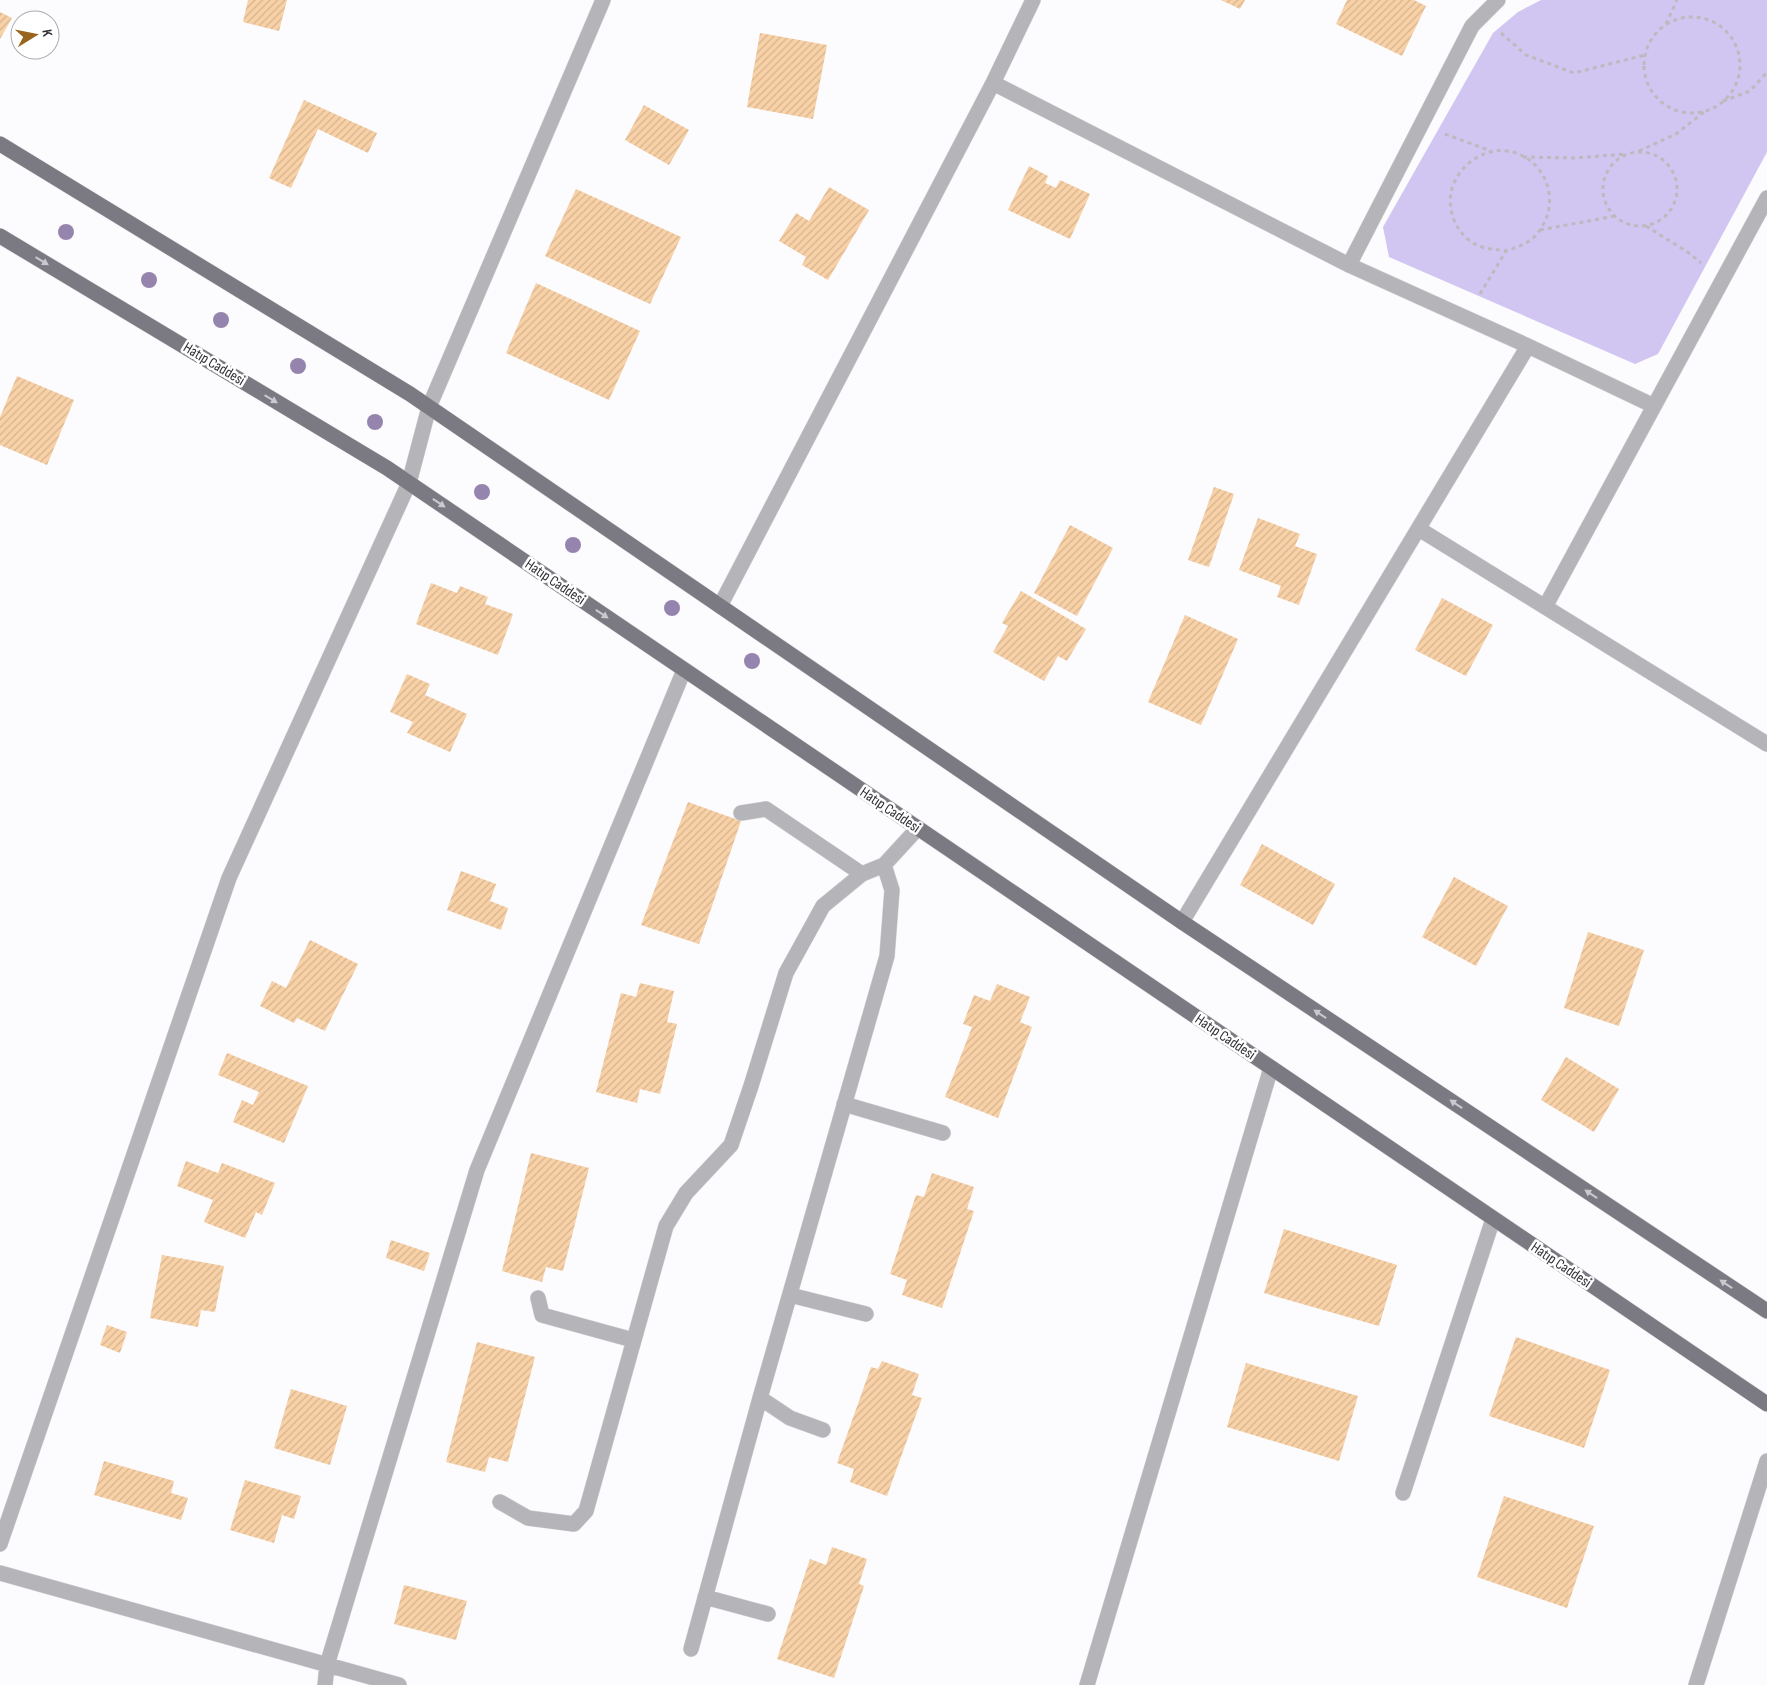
<svg xmlns="http://www.w3.org/2000/svg" width="1767" height="1685" viewBox="0 0 1767 1685" font-family="'Sofia Sans Condensed',sans-serif">
	<style>
		.park { fill: #d1c6f1 }
		.building { fill: url(#building-hatch) }
		.lines { fill: none; stroke-linecap: round; stroke-linejoin: round }
		.minor-casing { stroke: #d7d6d9; stroke-width: 16 }
		.major-casing { stroke: #d7d6d9; stroke-width: 16 }
		.path { stroke: #bcbabe; stroke-width: 3; stroke-dasharray: 4 4; stroke-linecap: butt }
		.minor { stroke: #b5b4b9; stroke-width: 15 }
		.major { stroke: #7b7982; stroke-width: 15 }
		.tree { fill: #9585ae }
		.oneway { fill: #cac9cd }
		.labels { text-anchor: middle; dominant-baseline: central; stroke-width: 5; stroke-linejoin: round; paint-order: stroke }
		.street-label { font-size: 15px; fill: #302e33; stroke: #fff }
	</style>
	<defs>
		<pattern id="building-hatch" width="6" height="6" patternUnits="userSpaceOnUse" patternTransform="scale(1.25)"><rect width="6" height="6" fill="#f8d1a7"/><path d="M-1 1l2-2M0 6l6-6M5 7l2-2" fill="none" stroke="#d5b490"/></pattern>
	</defs>
	<rect width="100%" height="100%" fill="#fcfbfe"/>
	<path class="park" d="M1541 0H1767V152L1658 354 1635 364 1389 257 1383 227 1493 33 1518 12Z"/>
	<path class="building" d="M248 0H287L279 31 243 22Z
		M1221 0H1245L1240 9Z
		M1347 0H1414L1426 6 1402 56 1336 24Z
		M0 12 12 18 0 39Z
		M760 33 827 45 813 119 747 107Z
		M304 100 377 133 368 153 318 129 291 188 269 178Z
		M644 105 689 130 669 165 625 140Z
		M1029 166 1048 176 1045 183 1056 188 1060 180 1090 194 1070 239 1008 210Z
		M829 187 869 210 828 280 802 265 806 257 779 241 796 213 809 221Z
		M576 189 681 237 650 304 545 256Z
		M536 283 640 331 609 400 506 353Z
		M17 376 74 400 47 465 0 445V417Z
		M1214 487 1234 494 1209 567 1188 560Z
		M1258 518 1300 534 1295 546 1317 554 1299 605 1277 597 1281 586 1239 570Z
		M1070 525 1113 548 1077 616 1034 593Z
		M431 583 457 593 460 586 488 597 485 604 513 614 498 655 416 624Z
		M1021 591 1086 629 1067 661 1058 656 1044 681 993 652 1008 626 1002 623Z
		M1442 598 1493 625 1466 676 1415 650Z
		M1185 615 1238 639 1201 725 1148 702Z
		M407 674 430 684 425 695 467 714 450 752 407 733 413 722 390 712Z
		M688 802 741 821 699 944 641 925Z
		M1262 844 1335 884 1313 925 1240 885Z
		M461 871 496 884 490 901 508 908 501 930 447 910Z
		M1454 877 1508 906 1476 966 1422 937Z
		M1588 932 1644 950 1619 1026 1564 1008Z
		M310 940 358 964 325 1031 297 1018 294 1023 260 1006 272 981 286 988Z
		M640 983 674 991 667 1022 677 1024 660 1094 640 1089 637 1103 596 1092 621 993 636 997Z
		M997 984 1030 997 1020 1022 1032 1027 998 1118 945 1097 972 1027 963 1024 974 995 990 1001Z
		M227 1053 308 1086 284 1143 233 1122 242 1100 253 1105 259 1092 218 1075Z
		M1566 1057 1619 1089 1594 1132 1541 1100Z
		M531 1153 589 1168 563 1271 546 1267 542 1282 502 1271Z
		M186 1161 218 1173 222 1163 275 1183 262 1215 256 1212 245 1238 204 1222 213 1200 177 1186Z
		M932 1173 974 1187 967 1209 974 1211 942 1308 902 1295 907 1280 890 1274 916 1195 924 1197Z
		M1284 1229 1397 1265 1379 1326 1264 1293Z
		M391 1240 430 1253 424 1271 386 1258Z
		M162 1255 224 1266 215 1312 201 1310 198 1327 150 1318Z
		M107 1325 127 1332 120 1353 100 1345Z
		M1516 1337 1610 1370 1584 1448 1489 1416Z
		M477 1342 535 1357 508 1462 489 1457 485 1472 446 1462Z
		M882 1361 919 1374 912 1395 922 1398 887 1496 850 1482 854 1469 837 1463 871 1367 878 1369Z
		M1246 1363 1358 1396 1339 1461 1227 1427Z
		M291 1389 347 1406 330 1465 274 1448Z
		M104 1461 174 1481 171 1493 188 1498 181 1520 94 1495Z
		M245 1480 301 1496 294 1519 282 1515 274 1543 230 1530Z
		M1504 1496 1594 1526 1567 1608 1477 1577Z
		M832 1547 867 1559 859 1584 864 1586 834 1678 777 1659 810 1559 826 1565Z
		M404 1585 467 1601 456 1640 394 1624Z"/>
	<g class="lines">
		<defs>
			<path id="minor" d="M993 83 1349 265 1528 346 1654 406
				M1349 265 1472 26 1498 0
				M1419 529 1767 744
				M720 606 993 83 1033 0
				M1545 607 1767 198
				M741 813 766 809 862 874
				M1182 922 1528 346
				M844 1104 943 1133
				M790 1295 866 1314
				M538 1298 542 1315 633 1340
				M760 1398 790 1418 823 1430
				M1403 1493 1493 1219
				M500 1502 528 1518 574 1524 586 1511 666 1226 686 1193 731 1145 751 1086 786 973 823 906 862 874 884 865 918 828
				M0 1544 229 878 409 483 429 407 603 0
				M0 1573 399 1685
				M705 1597 768 1614
				M691 1649 760 1398 887 956 892 890 884 865
				M325 1685 327 1665 477 1170 684 670
				M1087 1685 1271 1068
				M1696 1685 1767 1461"/>
			<path id="major" d="M0 144 410 394 1182 922 1767 1311
				M0 236 387 468 1767 1404"/>
		</defs>
		<use href="#minor" class="minor-casing"/>
		<use href="#major" class="major-casing"/>
		<path class="path" d="M1644 65a48 48 0 1 1 96 0a48 48 0 1 1-96 0Z
			M1666 24 1677 0
			M1501 33 1526 55 1574 73 1645 55
			M1723 101 1750 91 1767 72
			M1445 134 1491 151
			M1639 151 1676 134 1704 112
			M1603 189a37 37 0 1 1 74 0a37 37 0 1 1-74 0Z
			M1523 157 1574 158 1627 154
			M1646 226 1689 253 1701 263
			M1540 230 1615 216
			M1480 294 1506 251C1517 247 1528 244 1536 235 1555 214 1554 182 1533 163 1506 139 1468 152 1454 183 1444 205 1455 235 1477 245 1487 250 1496 249 1506 251"/>
		<use href="#minor" class="minor"/>
		<use href="#major" class="major"/>
	</g>
	<g class="tree">
		<circle cx="66" cy="232" r="8"/>
		<circle cx="149" cy="280" r="8"/>
		<circle cx="221" cy="320" r="8"/>
		<circle cx="298" cy="366" r="8"/>
		<circle cx="375" cy="422" r="8"/>
		<circle cx="482" cy="492" r="8"/>
		<circle cx="573" cy="545" r="8"/>
		<circle cx="672" cy="608" r="8"/>
		<circle cx="752" cy="661" r="8"/>
	</g>
	<defs><path id="oneway-solid" d="M-6-.8H1V-3.2L6.5 0L1 3.2V.8H-6Z" transform="scale(1.25)"/></defs>
	<g class="oneway">
		<use href="#oneway-solid" transform="translate(42 261) rotate(31)"/>
		<use href="#oneway-solid" transform="translate(271 399) rotate(31)"/>
		<use href="#oneway-solid" transform="translate(439 503) rotate(34)"/>
		<use href="#oneway-solid" transform="translate(602 614) rotate(34)"/>
		<use href="#oneway-solid" transform="translate(1320 1014) rotate(-146)"/>
		<use href="#oneway-solid" transform="translate(1456 1104) rotate(-146)"/>
		<use href="#oneway-solid" transform="translate(1591 1194) rotate(-146)"/>
		<use href="#oneway-solid" transform="translate(1726 1284) rotate(-146)"/>
	</g>
	<g class="labels">
		<g class="street-label">
			<text transform="translate(214 364) rotate(31)">Hatıp Caddesi</text>
			<text transform="translate(555 582) rotate(34)">Hatıp Caddesi</text>
			<text transform="translate(890 810) rotate(34)">Hatıp Caddesi</text>
			<text transform="translate(1225 1037) rotate(34)">Hatıp Caddesi</text>
			<text transform="translate(1561 1265) rotate(34)">Hatıp Caddesi</text>
		</g>
	</g>
	<g transform="translate(35 35) rotate(80)"><circle r="24" fill="#ffffff" stroke="#acabad"/>
	<path d="M0-4L9 19L0 12L-9 19Z" fill="#99641b"/>
	<text y="-8" font-size="14" font-weight="bold" text-anchor="middle" fill="#302e33">K</text>
	</g>
</svg>
